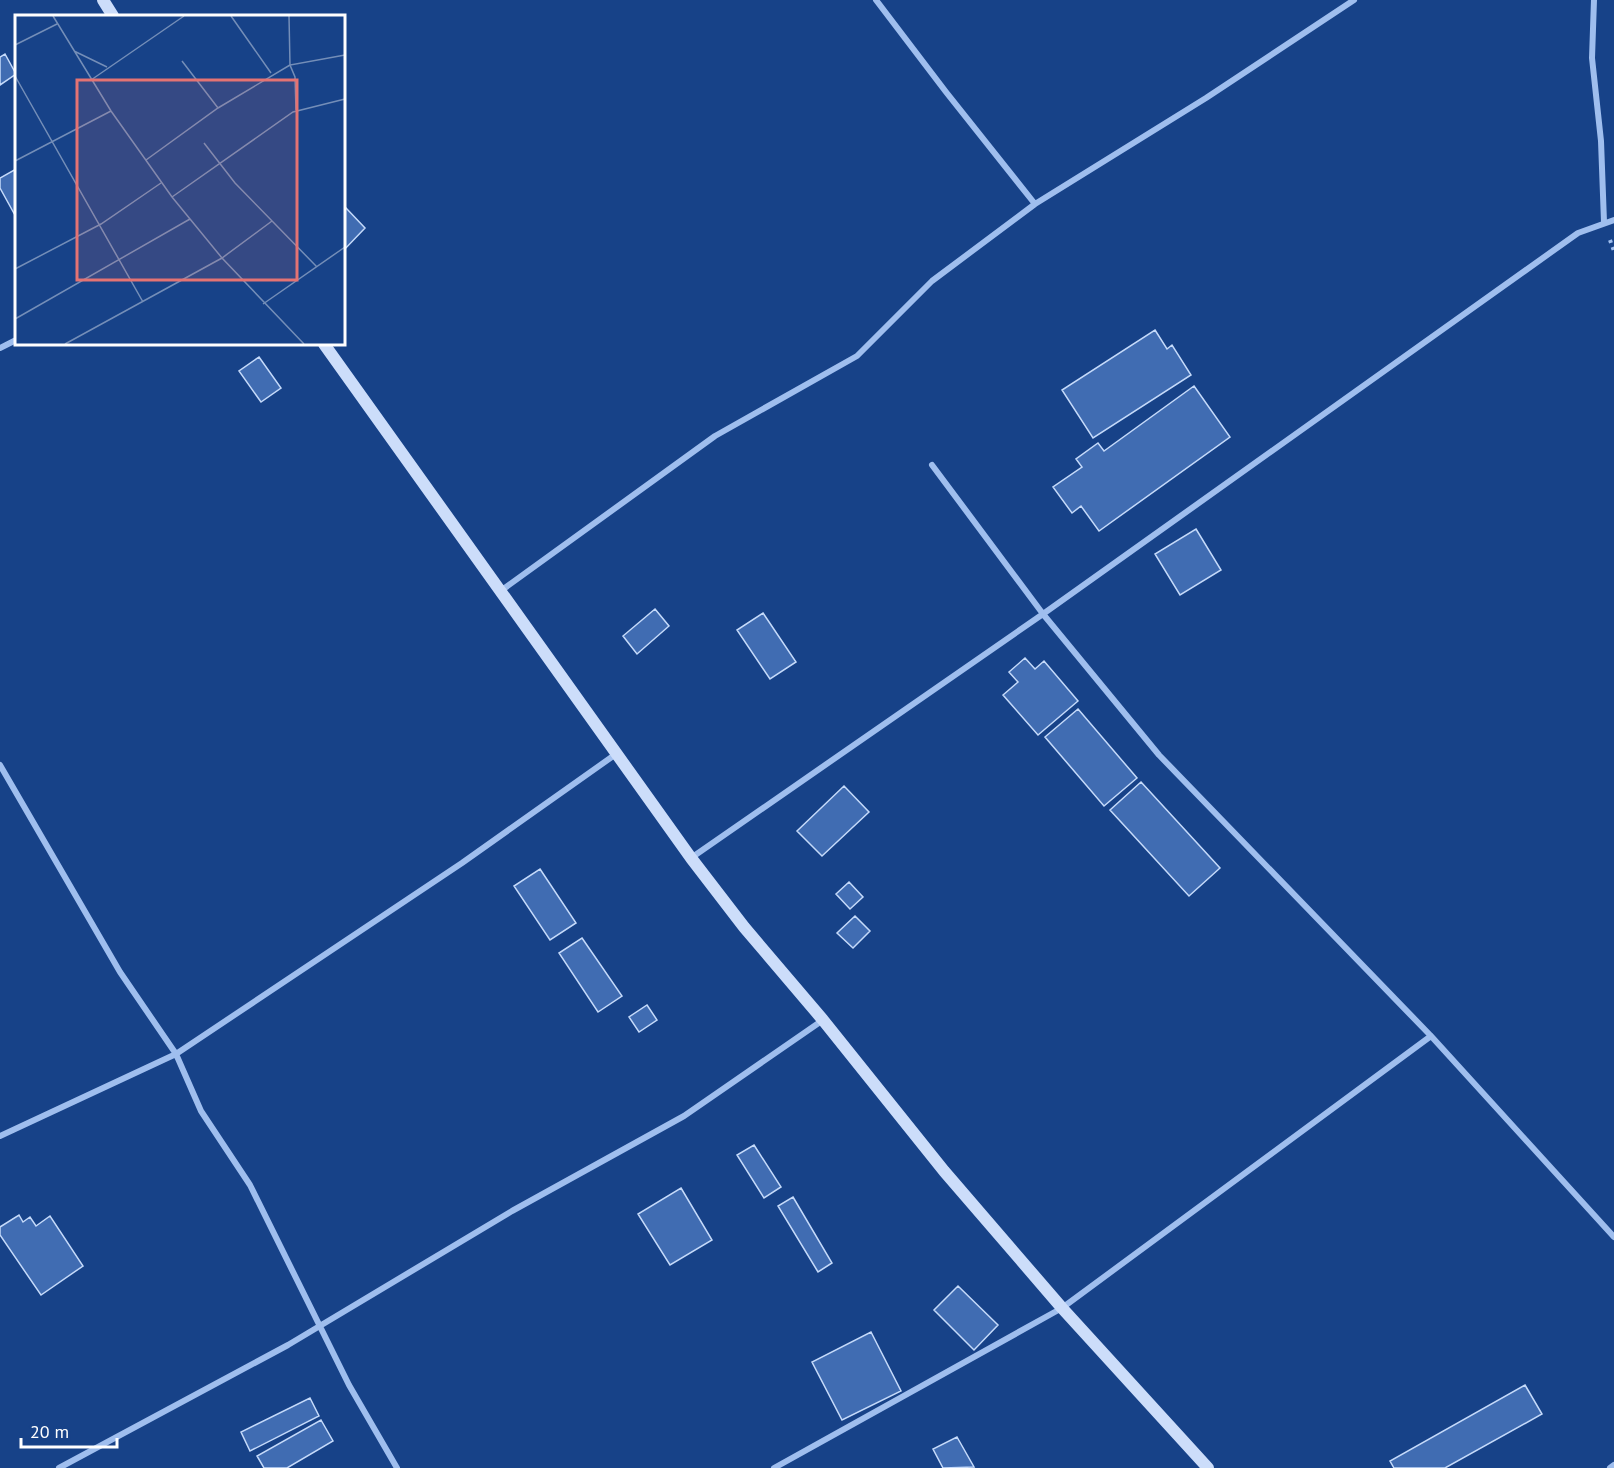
<svg xmlns="http://www.w3.org/2000/svg" width="1614" height="1468" viewBox="0 0 1614 1468" font-family="'PT Sans',sans-serif">
	<style>
		.building { fill: #406cb2; stroke: #c5dafa; stroke-width: 1.5 }
		.lines { fill: none; stroke-linecap: round; stroke-linejoin: round }
		.path { stroke: #9fbeee; stroke-width: 4; stroke-dasharray: 3 4.5; stroke-linecap: butt }
		.street { stroke: #9fbeee; stroke-width: 6 }
		.secondary { stroke: #ccddfa; stroke-width: 12 }
		.inset-road { fill: none; stroke: #748eb8; stroke-width: 1.5 }
		.view { fill: #e47373; fill-opacity: 0.15; stroke: #e47373; stroke-width: 3 }
		.inset-edge { fill: none; stroke: #fff; stroke-width: 3 }
	</style>
	<rect width="100%" height="100%" fill="#174288"/>
	<path class="building" d="M5 54 16 74 0 85V57Z
		M16 169V217L0 188V178Z
		M346 208 365 228 344 250V210Z
		M1155 330 1167 349 1172 345 1191 375 1093 438 1062 390Z
		M259 357 281 388 261 402 239 371Z
		M1194 386 1230 437 1099 531 1081 506 1072 513 1053 487 1082 467 1076 459 1098 443 1104 451Z
		M1196 529 1221 570 1180 595 1155 554Z
		M655 609 669 626 637 654 623 636Z
		M763 613 796 662 770 679 737 630Z
		M1025 658 1035 669 1044 661 1078 701 1038 735 1003 695 1018 682 1009 672Z
		M1078 709 1137 778 1104 806 1045 737Z
		M1141 782 1220 868 1189 896 1110 810Z
		M844 786 869 812 822 856 797 831Z
		M540 869 576 923 550 940 514 886Z
		M849 882 863 897 850 909 836 894Z
		M855 916 870 931 853 948 837 933Z
		M582 938 622 996 598 1012 559 953Z
		M647 1005 657 1020 639 1032 629 1017Z
		M754 1145 781 1187 764 1198 737 1155Z
		M681 1188 712 1240 670 1265 638 1214Z
		M793 1197 832 1263 818 1272 778 1206Z
		M19 1215 23 1222 30 1217 36 1226 50 1216 83 1266 41 1295 0 1235V1227Z
		M958 1286 998 1325 974 1350 934 1310Z
		M871 1332 901 1391 842 1420 812 1362Z
		M1525 1385 1542 1414 1445 1468H1394L1390 1461Z
		M310 1398 319 1416 250 1451 241 1432Z
		M321 1420 333 1441 287 1468H264L257 1456Z
		M957 1437 974 1467 943 1468 933 1449Z"/>
	<g class="lines">
		<path class="path" d="M1610 240 1614 251"/>
		<path class="street" d="M876 0 946 92 1035 204
			M1594 0 1592 58 1601 141 1604 222
			M0 348 16 340
			M932 465 1043 614 1159 755 1431 1036 1614 1237
			M502 590 715 436 857 356 932 281 1035 204 1206 98 1354 0
			M0 765 120 972 176 1054 201 1111 250 1185 349 1385 397 1468
			M691 858 1043 614 1578 233 1614 220
			M0 1136 176 1054 462 863 616 754
			M59 1468 288 1345 512 1211 684 1116 823 1020
			M774 1468 1062 1308 1431 1036
			M1610 1468 1614 1465"/>
		<path class="secondary" d="M103 0 113 16
			M324 344 691 858 744 927 823 1020 944 1171 1062 1308 1208 1468"/>
	</g>
	<g transform="translate(15 15)">
		<rect width="330" height="330" fill="#174288"/>
		<path class="inset-road" d="M38 1 96 96 157 182 207 243 289 329M216 1 256 58M0 30 42 9M59 36 92 52M167 46 203 93M0 61 128 287M76 65 169 1M281 95 280 62 275 50 330 40M189 128 220 168 302 252M131 145 203 93 275 50 274 1M0 146 96 96M157 182 278 97 330 84M0 254 86 209 146 168M248 289 330 232M0 304 175 204M50 329 207 243 257 206"/>
		<path class="view" d="M62 65H282V265H62Z"/>
		<rect width="330" height="330" class="inset-edge"/>
	</g>
	<path d="M21 1438v9h96v-9" fill="none" stroke="#ffffff" stroke-width="3"/>
	<text x="30" y="1438" font-size="18" fill="#ffffff" stroke="#174288" stroke-width="4.5" paint-order="stroke">20 m</text>
</svg>
